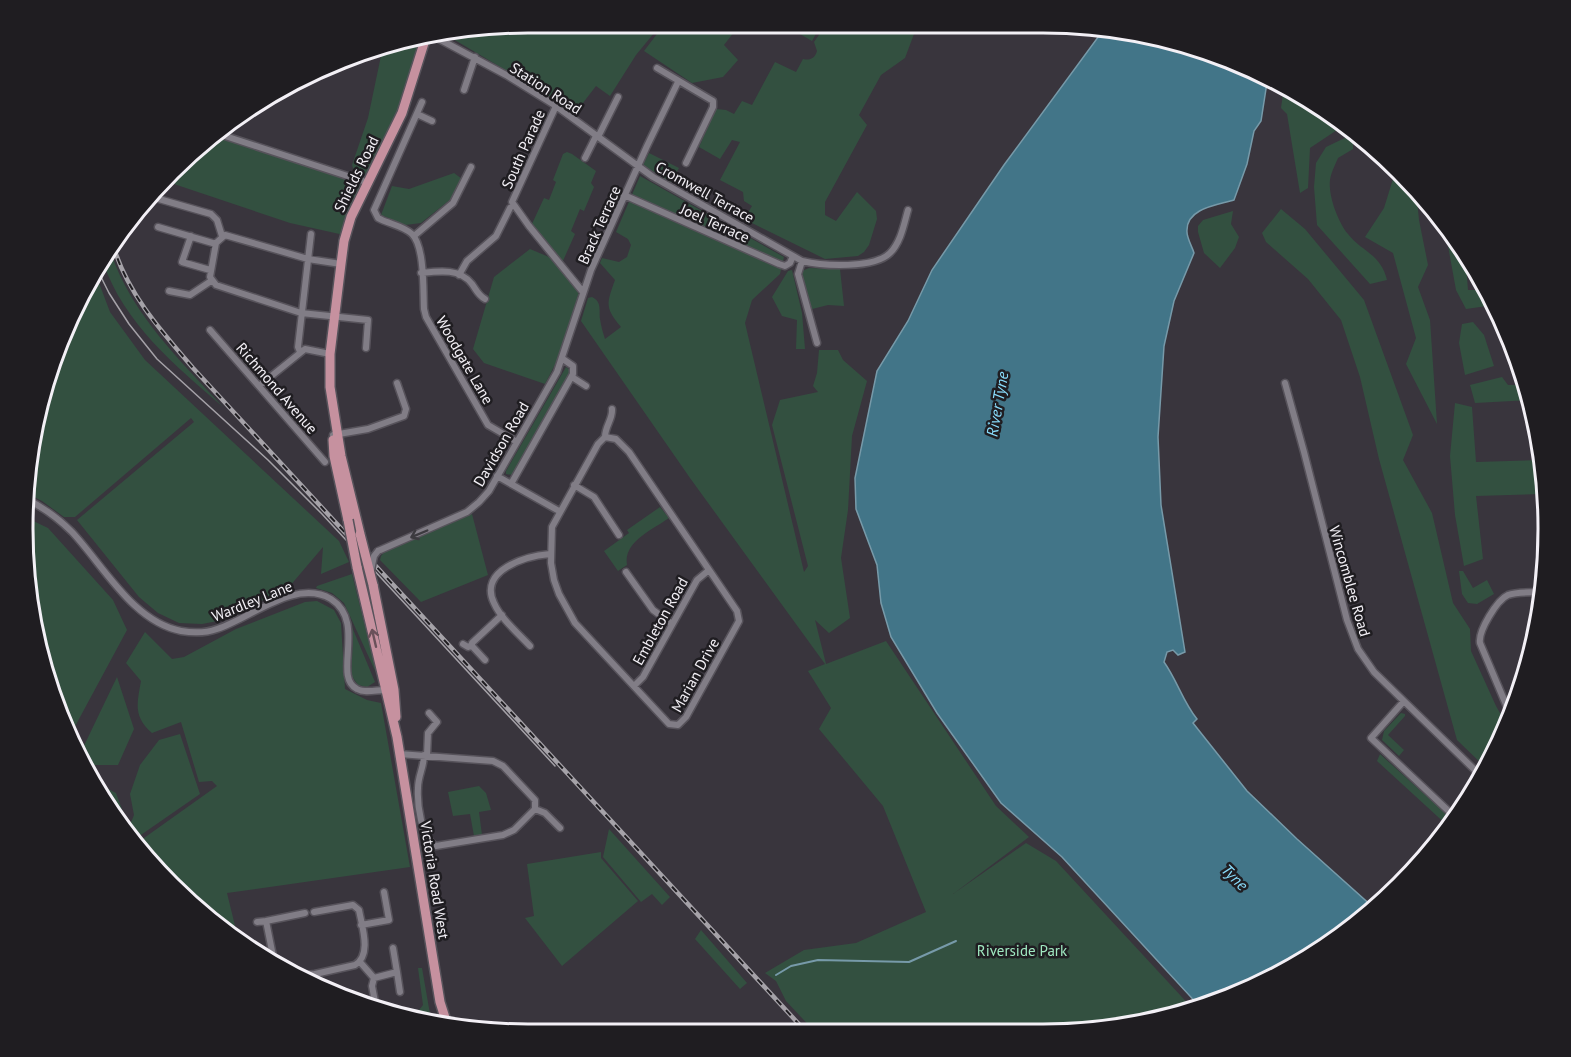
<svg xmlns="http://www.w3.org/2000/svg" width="1571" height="1057" viewBox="0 0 1571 1057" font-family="'PT Sans',sans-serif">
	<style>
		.green { fill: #335040 }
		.water { fill: #427588; stroke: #779aa9; stroke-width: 1.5 }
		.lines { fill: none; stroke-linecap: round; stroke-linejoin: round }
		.stream { stroke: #779aa9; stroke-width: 2 }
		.street-casing { stroke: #57535b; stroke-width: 9 }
		.primary-casing { stroke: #57535b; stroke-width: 12 }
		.street { stroke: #817d86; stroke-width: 6 }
		.primary { stroke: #c6919f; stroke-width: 9 }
		.tram { stroke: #a5a2a8; stroke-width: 1.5 }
		.rail-casing { stroke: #a5a2a8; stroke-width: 4.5 }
		.rail { stroke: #1f1d21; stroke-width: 2; stroke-dasharray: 7; stroke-linecap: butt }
		.street-bridge-casing { stroke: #57535b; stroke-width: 9; stroke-linecap: butt }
		.primary-bridge-casing { stroke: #57535b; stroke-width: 12; stroke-linecap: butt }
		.street-bridge { stroke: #817d86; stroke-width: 6 }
		.primary-bridge { stroke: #c6919f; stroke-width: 9 }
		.oneway { stroke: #3c3a3f }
		.oneway2 { stroke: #6a515a }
		.labels { text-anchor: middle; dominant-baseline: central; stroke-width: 5; stroke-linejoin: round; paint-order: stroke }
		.street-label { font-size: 15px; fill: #f3f0f6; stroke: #1f1d21 }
		.park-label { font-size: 15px; fill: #a0e9c1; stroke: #1f1d21 }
		.water-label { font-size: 16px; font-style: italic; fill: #89dcfb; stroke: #1f1d21 }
		.rim { fill: none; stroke: #f3f0f6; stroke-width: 3 }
	</style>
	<rect width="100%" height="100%" fill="#39353d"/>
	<path class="green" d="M828 22 913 23 907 32 914 34 905 58 881 75 859 115 867 125 825 202V215L836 221 857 192 876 211 877 219 869 245 864 252 858 256 825 259 744 219 752 206 744 201 743 192 720 180 740 142 732 140 720 159 699 147 716 109 726 110 734 114 742 101 752 105 775 62 796 72 803 59C810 61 815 58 817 51L814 42Z
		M659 23V27L636 55 610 96 596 86 576 112 448 36 529 23Z
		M666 23H741L724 45 738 60 723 77 692 83 644 51 660 30 666 26Z
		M822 23 812 41 781 23 822 22Z
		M418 41V50L400 105 367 172 363 176 354 171 352 165 368 118 382 51 379 47Z
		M1284 87 1335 124 1337 130 1310 148 1308 188 1300 193 1287 114 1281 108Z
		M1351 135 1353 137V149L1338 158C1335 165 1331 173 1330 180 1328 195 1338 222 1348 234 1362 252 1381 254 1387 280L1370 284 1317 225 1314 187 1316 163 1326 147Z
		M216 137 366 184 344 235 290 223 168 182Z
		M1371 150 1400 170 1416 190 1419 220 1428 265 1418 287 1430 320 1437 424 1406 364 1416 338 1393 253 1365 237 1384 208 1393 179Z
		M567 152 572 154 596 171 591 183 594 187 584 211 580 209 571 231 575 234 562 263 531 226 544 198 549 200 556 182 553 180 563 154Z
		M649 153 679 168 671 183 643 165Z
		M454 173 462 179 451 199 421 223 405 225 381 215 392 186 409 189Z
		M640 176 784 257 780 274 752 300 745 323 804 572 808 566 772 425 780 400 818 392 813 386 817 373 819 350H838L843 360 867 381 852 436 848 510 841 558 850 618 829 633 815 620 826 664 886 641 996 806 1029 837 953 894 1026 843 1056 861 1193 1009 1142 1025 1042 1034H817L786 1001 776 981 765 973 804 950 856 943 926 912 883 806 819 729 831 708 808 671 825 664 690 478 581 321 588 298 592 297C602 302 599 310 600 319 601 326 603 333 605 339L621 327C604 307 607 303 615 280L600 263 602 258 619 262 627 257 631 245 628 239 616 232Z
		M1281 209 1305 229 1364 300 1413 435 1403 460 1432 513 1453 603 1470 629 1471 651 1496 706 1500 713 1511 720 1486 768 1457 740 1379 459 1360 377 1341 320 1308 279 1266 242 1262 233Z
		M1233 211 1231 224 1239 237 1235 248 1220 268 1204 253 1198 232V226L1203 220Z
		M1444 224 1465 251 1468 290H1486L1494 305 1466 309 1456 290Z
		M530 249 549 257 579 292 559 357 545 384 484 363 473 349 494 277Z
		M110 250C130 313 180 360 223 407 176 366 124 324 103 262Z
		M809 268 840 269 844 306 828 305 812 309 801 276 802 271Z
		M792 270 802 313 805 349H796L797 320 782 316 772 297 788 271Z
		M96 275 110 312 145 360 339 541 349 562 321 574 323 547 289 587 223 620 202 624 179 623 158 613 139 597 77 520 194 422 191 418 75 517H64L42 501 24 492 61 335Z
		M1473 322 1484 335 1494 366 1465 375 1459 343 1462 324Z
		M566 367 570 370 569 374 512 475 506 474V471Z
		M1502 377 1508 385H1525L1530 400 1475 403 1470 385Z
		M1455 403 1472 407 1476 462 1542 460 1543 494 1476 496 1483 559 1464 566 1455 515 1450 456Z
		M660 507 669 518C652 530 623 542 627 565L618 571 604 551 629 533 627 530Z
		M472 514 488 575 421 602 380 560 381 556 385 551Z
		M25 517 48 528 113 600 127 630 72 732 32 628Z
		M1459 571H1463L1473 588 1487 580 1494 594 1477 604 1468 603 1462 594Z
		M352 574 377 675 344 603 332 593 316 588 317 586Z
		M317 601 334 610 341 623 345 689 367 700 381 703 410 867 227 893 237 934 171 887 137 843 217 786 212 781 199 782 181 722 152 733C133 716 137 704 141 681L126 663 145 632 172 659 184 657 236 629 305 602Z
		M352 627 375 682 367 687 358 685 351 675 353 640Z
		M117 677 134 729 118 765H92L85 768 80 754Z
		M1401 713 1405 714V716L1388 735 1404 750 1399 756 1382 740 1384 731Z
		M180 734 200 794 135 839 128 830 134 815 130 794 140 765 159 740Z
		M1380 754 1454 821 1449 827 1377 761Z
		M95 782 116 793 123 812 120 820 91 783Z
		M479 786 486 793 491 810 479 812 482 835 474 836 470 814 453 816 448 792Z
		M609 829 670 897 662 905 652 894 641 902 603 857Z
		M601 852V858L638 901 562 966 525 918 534 916 527 864Z
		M701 930 747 983 740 989 695 939Z
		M418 968H422L430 1014 420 1021 412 1019 423 1005Z"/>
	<path class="water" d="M1104 29 1141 32 1268 76 1261 121 1254 131 1247 164 1234 200C1218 205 1187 208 1187 230 1186 237 1192 246 1194 253L1174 301 1164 346 1158 437 1161 505 1185 652 1178 655 1173 650 1167 652 1164 662C1177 680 1183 702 1197 719L1193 723 1247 791 1297 839 1374 908 1324 949 1236 996 1200 1007 1062 857 1001 803 937 713 891 637 881 603 877 565 856 509 855 478 877 371 908 321 932 270 1004 165Z"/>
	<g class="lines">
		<path class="stream" d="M776 975 791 966 818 960 909 962 956 941"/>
		<defs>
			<path id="street" d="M437 38 506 75 556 106 653 177 802 261C823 266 874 269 890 253 901 242 904 224 908 210
				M657 68 713 101V107L686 163
				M464 90 475 57
				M422 102 374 210 378 218 382 220C391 224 405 227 412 234 425 247 423 291 424 309L426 317 488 425 517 442
				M556 106 512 202 529 226 583 292
				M417 114 432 121
				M219 134 369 183
				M598 137 618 97
				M585 158 596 136
				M624 195 779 264 785 266 790 263 793 256
				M152 197 211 214 217 220 222 236
				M137 219 140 208
				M158 227 216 244
				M191 236 182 262 210 270
				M414 236 453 203 471 167
				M802 261 798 274 817 343
				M341 264 308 259 225 235 216 243 210 277 216 285 301 313 368 320 366 348
				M421 273C439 271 460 268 472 284 477 291 478 295 485 299
				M459 275 467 261 496 236 510 208
				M169 291 190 295 211 281
				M210 330 325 462
				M300 352 298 347 311 234
				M572 377 586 386
				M1285 383 1304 452 1347 620 1358 649 1374 672 1481 776
				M259 386 305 349 330 354
				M333 435 368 429 404 416 406 409 397 383
				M605 437 616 439 629 452 737 611 739 621 686 717 678 725 669 724 575 623 559 594 554 580 551 563 552 527 598 444Z
				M605 437C605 426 613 419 612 409
				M497 476 559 511
				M511 484 573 374V366L563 359
				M574 485 594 497 619 535
				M24 498C41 506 58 518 72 532 103 565 133 622 181 631 193 633 206 633 217 629 251 618 296 578 331 599 367 622 332 677 357 689 366 694 379 689 389 690
				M378 551 467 512 479 502 489 491 557 372 591 270 647 146 678 82
				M626 572 653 610 672 624
				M463 644 468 647 472 645
				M530 646C518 633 501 619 494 603 478 570 526 556 550 554
				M485 660 472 646V643L502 615
				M634 686 643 677 697 580 709 570
				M1404 701 1371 738 1456 818
				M1510 714 1480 643C1478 631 1497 600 1508 595 1518 591 1532 593 1542 592
				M399 754 493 761 503 766 535 800V809L514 830 503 835 436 846C421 838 417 804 418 788 418 776 424 767 424 755
				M427 755 428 733 437 722 429 713
				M535 809 545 813 560 828
				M314 912 353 905 359 910C362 927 372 955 355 965L315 974
				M266 921 305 913
				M257 922 266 921 274 961
				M361 925 389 920 384 892
				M393 948 397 972
				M360 962 374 978 372 986 376 1007
				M296 976 315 974 317 986
				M374 978 397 972 400 992"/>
			<path id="primary" d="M333 440 334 456 348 520
				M360 534 341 456 330 387V354L341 264 344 241 351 217 402 113 425 40
				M357 567 397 737 440 1002 448 1027
				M373 585 394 690 396 717"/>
		</defs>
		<use href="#street" class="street-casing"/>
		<use href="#primary" class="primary-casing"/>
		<use href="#street" class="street"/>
		<use href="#primary" class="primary"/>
		<path class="tram" d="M98 271 109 293 129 324 157 359 268 460 322 514 555 766"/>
		<defs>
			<path id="rail" d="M113 245C127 293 161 331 193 368L808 1034"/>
		</defs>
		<use href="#rail" class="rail-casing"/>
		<use href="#rail" class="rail"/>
		<defs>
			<path id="street-bridge" d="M371 570 374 556 378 551"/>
			<path id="primary-bridge" d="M348 520 357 567
				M360 534 373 585"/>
		</defs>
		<use href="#street-bridge" class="street-bridge-casing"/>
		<use href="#primary-bridge" class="primary-bridge-casing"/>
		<use href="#street-bridge" class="street-bridge"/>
		<use href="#primary-bridge" class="primary-bridge"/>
	</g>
	<defs><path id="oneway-shaft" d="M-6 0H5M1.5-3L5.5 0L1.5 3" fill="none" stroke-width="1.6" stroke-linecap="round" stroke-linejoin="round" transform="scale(1.5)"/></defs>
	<use class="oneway" href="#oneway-shaft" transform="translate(419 534) rotate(157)"/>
	<use class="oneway2" href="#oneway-shaft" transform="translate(374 638) rotate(-103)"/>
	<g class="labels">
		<g class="street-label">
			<text transform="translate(546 88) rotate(33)">Station Road</text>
			<text transform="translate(523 149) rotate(-66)">South Parade</text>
			<text transform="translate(356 174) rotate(-64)">Shields Road</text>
			<text transform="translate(705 192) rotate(29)">Cromwell Terrace</text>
			<text transform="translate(715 223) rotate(24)">Joel Terrace</text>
			<text transform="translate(599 225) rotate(-66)">Brack Terrace</text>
			<text transform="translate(465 360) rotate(60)">Woodgate Lane</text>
			<text transform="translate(277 388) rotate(49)">Richmond Avenue</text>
			<text transform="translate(501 444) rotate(-60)">Davidson Road</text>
			<text transform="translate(1350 581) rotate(74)">Wincomblee Road</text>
			<text transform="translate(252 601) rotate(-22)">Wardley Lane</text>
			<text transform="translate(660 621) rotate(-61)">Embleton Road</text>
			<text transform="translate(695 675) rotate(-61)">Marian Drive</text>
			<text transform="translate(435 880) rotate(81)">Victoria Road West</text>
		</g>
		<g class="park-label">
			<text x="1022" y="950">Riverside Park</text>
		</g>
		<g class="water-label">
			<text transform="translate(997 404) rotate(-80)">River Tyne</text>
			<text transform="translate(1235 877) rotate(45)">Tyne</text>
		</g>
	</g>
	<path d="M0 0H1571V1057H0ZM528 33H1043A495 495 0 0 1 1538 528V529A495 495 0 0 1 1043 1024H528A495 495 0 0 1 33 529V528A495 495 0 0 1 528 33Z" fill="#1f1d21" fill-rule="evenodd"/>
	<path class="rim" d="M528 33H1043A495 495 0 0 1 1538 528V529A495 495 0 0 1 1043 1024H528A495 495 0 0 1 33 529V528A495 495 0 0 1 528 33Z"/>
</svg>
